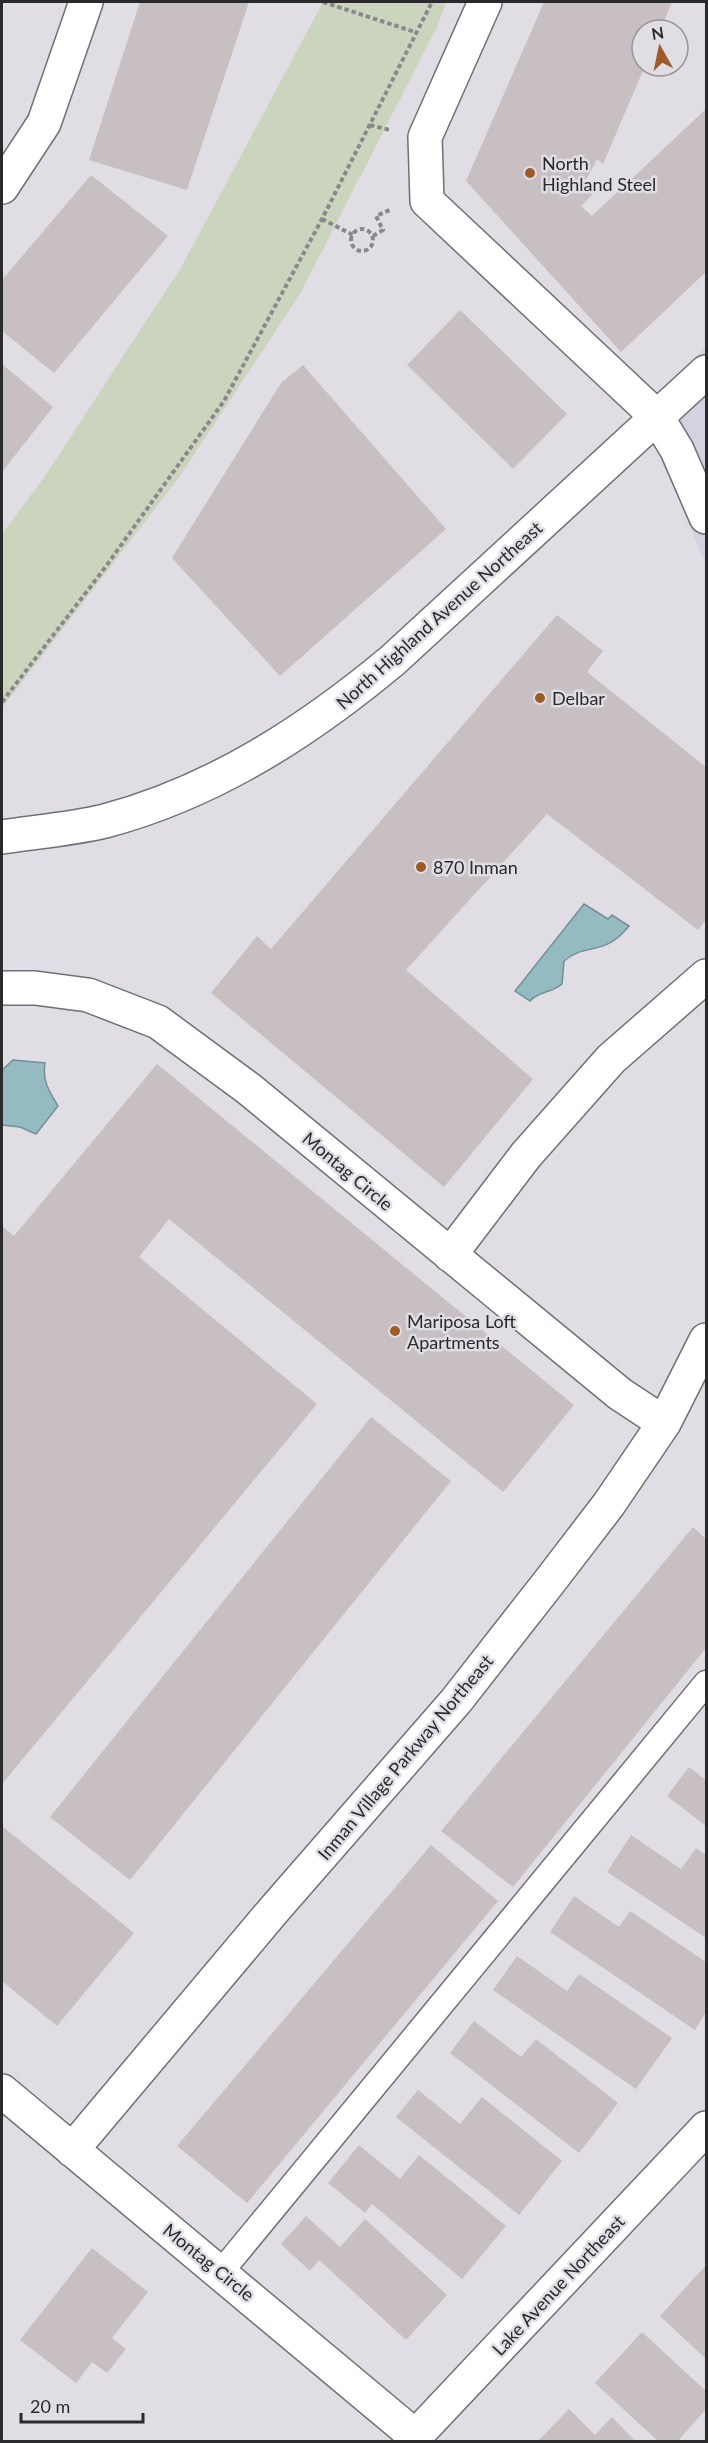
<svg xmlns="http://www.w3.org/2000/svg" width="708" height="2443" viewBox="0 0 708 2443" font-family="Lato,sans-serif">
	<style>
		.built { fill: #d6d1e0 }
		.green { fill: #cbd5bd }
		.water { fill: #94bbc2; stroke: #748f95; stroke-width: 1.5 }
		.building { fill: #c7bfc1 }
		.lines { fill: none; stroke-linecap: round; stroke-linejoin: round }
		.service-casing { stroke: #716f76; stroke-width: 27 }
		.minor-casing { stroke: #716f76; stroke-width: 36 }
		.secondary-casing { stroke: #716f76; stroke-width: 36 }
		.path { stroke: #8a888d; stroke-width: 4; stroke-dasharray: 4.5 3; stroke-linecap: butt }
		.service { stroke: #fff; stroke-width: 24 }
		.minor { stroke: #fff; stroke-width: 33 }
		.secondary { stroke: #fff; stroke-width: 33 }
		.poi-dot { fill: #9d5b29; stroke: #e0dde5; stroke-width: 2 }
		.labels { text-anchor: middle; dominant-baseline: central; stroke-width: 5; stroke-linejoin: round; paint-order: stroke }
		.poi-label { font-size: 18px; fill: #2a292c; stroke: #e0dde5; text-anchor: start }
		.street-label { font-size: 18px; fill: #2a292c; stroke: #e0dde5 }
	</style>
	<rect width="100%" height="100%" fill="#e0dde5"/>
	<path class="built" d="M706 347V565L640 409Z"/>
	<path class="green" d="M323 2H446L437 27 300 294 180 476 2 708V534L45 476 182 266Z"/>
	<path class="water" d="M584 904 608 919 612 915 629 926C603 958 588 941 564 961L562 984C552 993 539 991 530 1001L515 991Z
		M13 1060 45 1063C42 1081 49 1091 58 1106L36 1134 20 1127 2 1125V1070Z"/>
	<path class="building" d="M140 2H249L187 190 89 160Z
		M544 2H672L660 30H642V66H645L603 164 597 159 584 184 593 194 581 206 592 216 706 109V272L621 352 466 181Z
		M91 175 168 236 54 373 2 331V280Z
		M460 310 567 414 513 469 407 365Z
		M2 364 53 407 2 472Z
		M303 365 446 529 280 676 172 558 281 383Z
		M557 615 603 651 587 672 706 767V920L698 930 547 814 406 970 533 1079 444 1187 211 993 257 936 271 949Z
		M157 1064 574 1405 503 1492 169 1219 139 1257 317 1404 2 1784V1226L14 1236Z
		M371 1417 451 1481 130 1880 50 1817Z
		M693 1527 706 1539V1648L513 1887 441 1831Z
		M689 1767 706 1780V1826L667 1796Z
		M2 1826 134 1933 57 2026 2 1981Z
		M631 1835 681 1869 696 1848 706 1855V1938L607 1872Z
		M431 1845 498 1901 247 2203 177 2146Z
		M574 1896 619 1927 630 1911 706 1962V2012L695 2030 550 1932Z
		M517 1956 567 1991 579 1974 672 2038 636 2089 493 1990Z
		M474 2021 521 2057 536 2039 618 2103 579 2153 450 2053Z
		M418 2090 460 2124 482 2097 562 2161 519 2215 396 2117Z
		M359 2145 400 2179 419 2155 506 2226 462 2279 372 2204 365 2213 328 2183Z
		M306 2216 340 2247 365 2219 447 2295 406 2340 319 2260 310 2271 281 2244Z
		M92 2248 148 2292 112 2338 126 2349 107 2373 92 2362 76 2383 20 2340Z
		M706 2265V2359L660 2316Z
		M642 2332 706 2391V2409L677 2442H659L595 2383Z
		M569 2409 595 2435 612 2417 636 2442H537Z"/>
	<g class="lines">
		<defs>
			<path id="service" d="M221 2272 706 1683"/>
			<path id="minor" d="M485 2 425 137 427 201 657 417 677 450 706 517
				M2 187 44 123 86 2
				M2 988H35L88 995 158 1022 249 1089 620 1394 664 1423
				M450 1255 526 1155 611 1059 706 976
				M2 2091 415 2436
				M72 2150 273 1911 456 1701 550 1581 609 1504 664 1423 706 1340
				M410 2442 706 2128"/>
			<path id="secondary" d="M2 837C35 832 72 829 105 821 214 792 308 731 393 660L706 372"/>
		</defs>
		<use href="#service" class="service-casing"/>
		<use href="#minor" class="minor-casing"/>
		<use href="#secondary" class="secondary-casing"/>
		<path class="path" d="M323 2 418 33
			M370 125 390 130
			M322 219 353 235
			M351 240a11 11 0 1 1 22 0a11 11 0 1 1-22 0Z
			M373 236 383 230 376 216 392 209
			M2 702 104 569 224 401 322 219 432 2"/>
		<use href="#service" class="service"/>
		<use href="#minor" class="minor"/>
		<use href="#secondary" class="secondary"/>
	</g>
	<g class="poi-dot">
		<circle cx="530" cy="173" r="6"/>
		<circle cx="540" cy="698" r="6"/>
		<circle cx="421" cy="867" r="6"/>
		<circle cx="395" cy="1331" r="6"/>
	</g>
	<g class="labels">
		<g class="poi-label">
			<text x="542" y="163">North<tspan x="542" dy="21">Highland Steel</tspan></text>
			<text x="552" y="698">Delbar</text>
			<text x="433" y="867">870 Inman</text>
			<text x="407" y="1321">Mariposa Loft<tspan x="407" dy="21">Apartments</tspan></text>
		</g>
		<g class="street-label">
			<text transform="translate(439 615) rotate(-42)">North Highland Avenue Northeast</text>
			<text transform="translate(348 1171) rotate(40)">Montag Circle</text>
			<text transform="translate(405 1757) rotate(-50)">Inman Village Parkway Northeast</text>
			<text transform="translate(209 2262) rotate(39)">Montag Circle</text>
			<text transform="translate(558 2285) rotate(-47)">Lake Avenue Northeast</text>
		</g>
	</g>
	<rect width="708" height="2443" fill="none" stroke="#2a292c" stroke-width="6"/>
	<g transform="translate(660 48) rotate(351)"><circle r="28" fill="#e0dde5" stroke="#97959b" stroke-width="1.5"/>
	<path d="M0-4.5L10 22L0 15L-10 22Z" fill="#9d5b29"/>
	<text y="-9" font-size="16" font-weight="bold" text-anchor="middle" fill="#2a292c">N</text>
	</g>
	<path d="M21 2413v9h122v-9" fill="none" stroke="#2a292c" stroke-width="3"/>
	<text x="30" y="2413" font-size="18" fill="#2a292c" stroke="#e0dde5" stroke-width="4.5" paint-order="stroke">20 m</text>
</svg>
